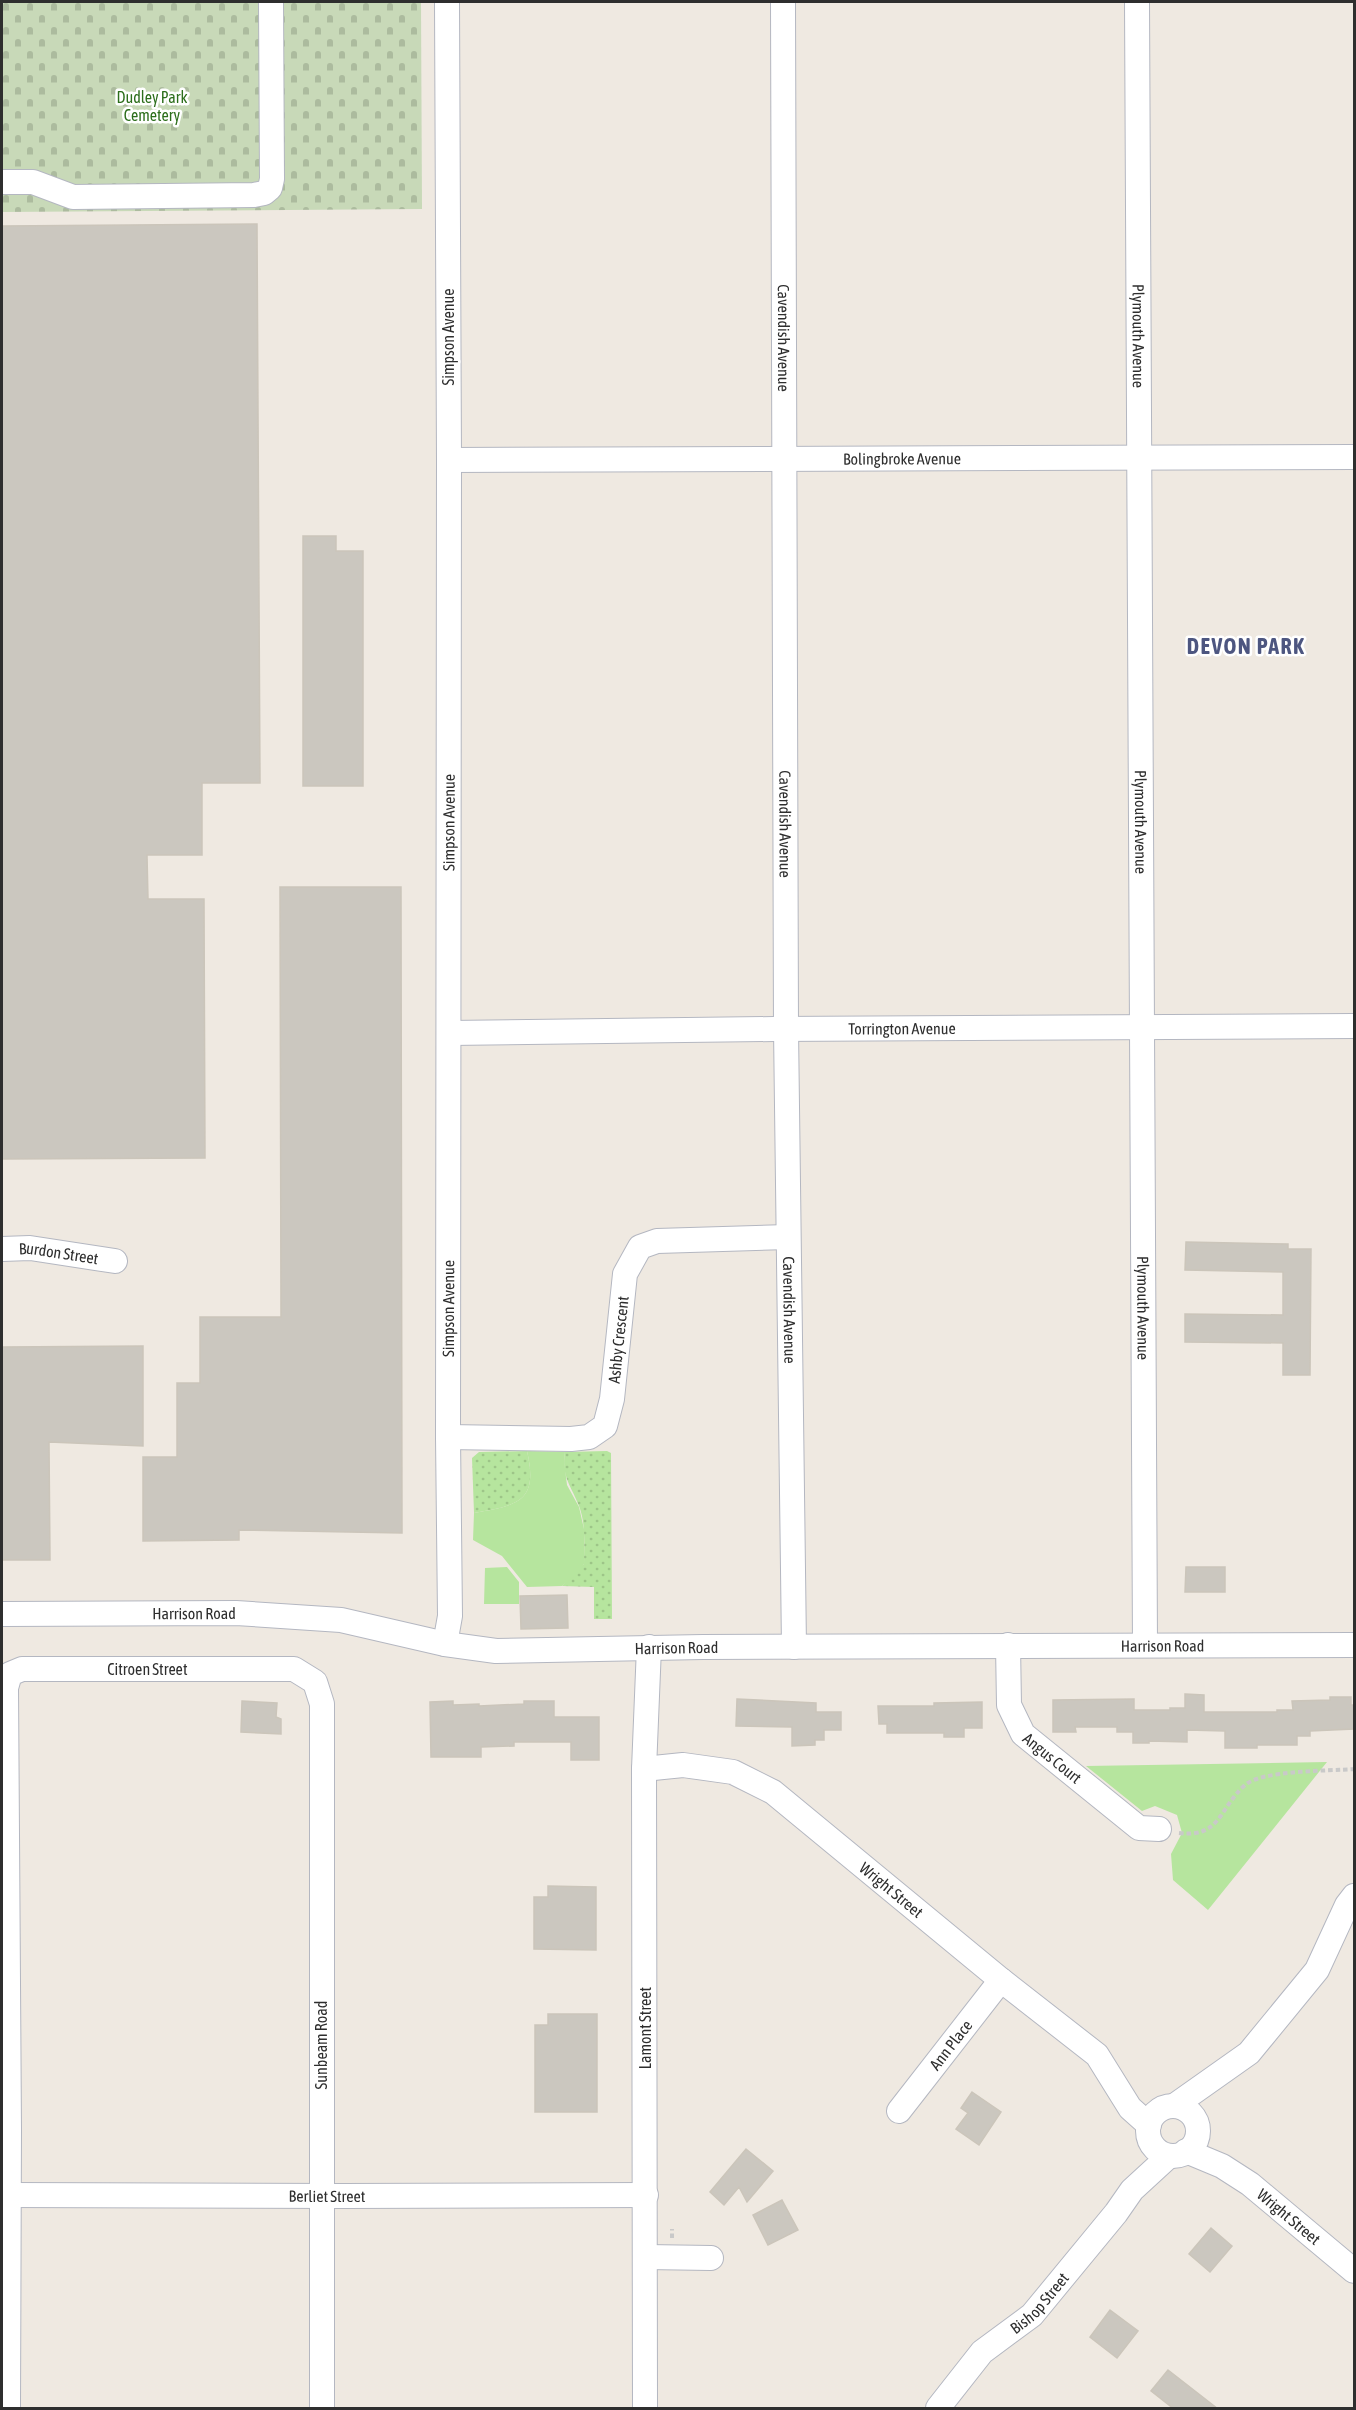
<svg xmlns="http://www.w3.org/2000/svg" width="1356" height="2410" viewBox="0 0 1356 2410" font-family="'Asap Condensed',sans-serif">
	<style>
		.grass { fill: url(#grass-dots) }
		.cemetery { fill: url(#cemetery-stones) }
		.park { fill: #b6e59e }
		.building { fill: #cbc7bf; stroke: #cbc5ba; stroke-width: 1.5 }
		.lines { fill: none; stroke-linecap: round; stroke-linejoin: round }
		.minor-casing { stroke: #b4b7c1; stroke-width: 26 }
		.path { stroke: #c9c9c9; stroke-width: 4; stroke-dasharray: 4.5 3; stroke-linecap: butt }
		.minor { stroke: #fff; stroke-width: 24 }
		.labels { text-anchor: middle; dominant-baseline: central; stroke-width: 5; stroke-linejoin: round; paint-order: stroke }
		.park-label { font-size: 16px; fill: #2c6e1b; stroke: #fff }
		.street-label { font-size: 16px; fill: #2e2e2e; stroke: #fff }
		.district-label { font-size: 22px; font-weight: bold; letter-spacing: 1.5px; fill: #4d5680; stroke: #fff }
	</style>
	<defs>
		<pattern id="grass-dots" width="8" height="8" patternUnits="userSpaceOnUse" patternTransform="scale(1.5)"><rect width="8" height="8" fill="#b6e59e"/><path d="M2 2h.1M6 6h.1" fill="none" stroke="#9dc588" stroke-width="1.8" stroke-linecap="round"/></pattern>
		<pattern id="cemetery-stones" width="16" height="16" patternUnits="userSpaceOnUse" patternTransform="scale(1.5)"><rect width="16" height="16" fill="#c8d9b8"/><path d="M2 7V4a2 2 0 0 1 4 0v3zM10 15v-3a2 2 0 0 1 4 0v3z" fill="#acbb9e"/></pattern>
	</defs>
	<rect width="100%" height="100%" fill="#efe9e1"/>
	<path class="grass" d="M527 1451C539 1503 517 1505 474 1513L472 1458 479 1452Z
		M607 1451 611 1453 612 1619H594V1587L562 1586 584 1564C584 1545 586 1524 579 1506 571 1485 561 1477 565 1452Z"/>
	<path class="cemetery" d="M2 2H421L422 209 2 212Z"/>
	<path class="park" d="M527 1451 565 1452 564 1461 567 1485 579 1507 584 1529V1564L579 1572 562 1586 527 1587 502 1556 473 1540 474 1513C517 1505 539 1503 527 1451Z
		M507 1567 519 1582V1604H484L485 1568Z
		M1327 1762 1208 1910 1173 1880 1171 1854 1182 1833 1177 1815 1155 1806 1142 1811 1086 1766Z"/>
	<path class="building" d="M257 224 260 783H202V855H147L148 899H204L205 1158 2 1159V226Z
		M303 536H336V551H363V786H303Z
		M280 887H401L402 1533 239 1530V1540L143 1541V1457H177V1383H200V1317H281Z
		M1186 1242 1288 1244V1249H1311L1310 1375H1283V1343L1185 1342V1314L1283 1315V1272L1185 1270Z
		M143 1346V1446L49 1442 50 1560H2V1347Z
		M1186 1567H1225V1592H1185Z
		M567 1595 568 1628 521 1629 520 1596Z
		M1185 1694 1204 1695V1712H1277V1710H1293L1292 1701 1330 1700V1697H1351V1705H1354V1729L1310 1731V1736H1297V1745H1257V1748H1225V1731L1187 1730V1742L1149 1741V1743H1133V1732H1117V1727H1075L1076 1732H1053V1700L1134 1699V1710H1170V1708H1185Z
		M737 1699 816 1703V1712H841V1730H824V1740H815V1745L792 1746V1727L736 1726Z
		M242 1701 277 1703 276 1717 281 1719V1734L241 1732Z
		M453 1701V1705L479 1704V1706L524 1704V1701H554V1717H599V1760H571V1742H514V1746L481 1747V1757H431L430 1702Z
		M982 1702V1728H964V1737H944V1733H887V1724H879L878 1706H934V1703Z
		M548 1886 596 1887V1950L534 1949V1897H548Z
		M548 2014H597V2112H535V2025H548Z
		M972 2092 1001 2112 979 2145 956 2129 968 2113 961 2108Z
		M746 2149 773 2171 747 2202 739 2187 724 2205 710 2192Z
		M782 2200 798 2230 768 2245 753 2215Z
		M1211 2228 1232 2246 1210 2272 1189 2254Z
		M1110 2310 1138 2331 1117 2358 1090 2337Z
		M1168 2370 1218 2409H1174L1151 2391Z"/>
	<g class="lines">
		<defs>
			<g id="minor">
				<path id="s1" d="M783 2 786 1029 794 1647"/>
				<path id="s2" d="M1137 2 1145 1645"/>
				<path d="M2 182H33L73 197 254 195 264 193 270 188 272 179 271 2"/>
				<path id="s3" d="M449 460 1354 457"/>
				<path id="s4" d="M449 1033 774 1029 1354 1026"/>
				<path id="s5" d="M2 1249 30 1248 115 1261"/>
				<path id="s6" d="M448 1437 571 1439 589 1437 605 1426 612 1399 625 1274 640 1247 657 1241 788 1237"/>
				<path id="s7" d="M2 1614 236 1613 341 1620 445 1644 496 1651 703 1647 1354 1645"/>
				<path id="s8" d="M445 1644 450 1616 448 1437 449 460 447 2"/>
				<path id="s9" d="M1008 1645 1009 1705 1023 1734 1139 1828 1159 1829"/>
				<path id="s10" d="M644 1769 683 1765 733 1772 773 1792 1001 1980 1097 2055 1130 2108 1149 2125"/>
				<path d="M1174 2106 1249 2053 1317 1970 1347 1905 1354 1896"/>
				<circle cx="1173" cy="2131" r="25"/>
				<path id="s11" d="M899 2111 1001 1980"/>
				<path id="s12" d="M1186 2151 1222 2166 1250 2184 1354 2271"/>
				<path id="s13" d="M9 2195 343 2196 646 2195"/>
				<path d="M646 2257 711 2258"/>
				<path id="s14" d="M8 2408 9 2130 6 1688 10 1674 22 1669H294L315 1682 322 1704V2408"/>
				<path d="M645 2408 644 1769 649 1647"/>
				<path id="s15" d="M938 2408 982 2352 1032 2315 1116 2213 1132 2190 1169 2156"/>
			</g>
		</defs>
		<use href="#minor" class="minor-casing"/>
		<path class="path" d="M1179 1833C1221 1838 1219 1808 1245 1785 1262 1770 1330 1771 1354 1769
			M672 2238V2229"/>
		<use href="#minor" class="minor"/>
	</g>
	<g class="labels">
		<g class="park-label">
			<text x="152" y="97">Dudley Park<tspan x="152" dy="18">Cemetery</tspan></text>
		</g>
		<g class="street-label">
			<text transform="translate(448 337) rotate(-90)">Simpson Avenue</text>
			<text stroke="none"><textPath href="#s2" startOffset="334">Plymouth Avenue</textPath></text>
			<text stroke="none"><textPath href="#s1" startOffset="336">Cavendish Avenue</textPath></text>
			<text stroke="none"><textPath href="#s3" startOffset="453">Bolingbroke Avenue</textPath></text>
			<text stroke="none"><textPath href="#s8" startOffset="822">Simpson Avenue</textPath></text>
			<text stroke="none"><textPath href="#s2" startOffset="820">Plymouth Avenue</textPath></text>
			<text stroke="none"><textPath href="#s1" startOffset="822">Cavendish Avenue</textPath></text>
			<text stroke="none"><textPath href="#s4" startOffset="453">Torrington Avenue</textPath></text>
			<text stroke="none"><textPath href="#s5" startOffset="57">Burdon Street</textPath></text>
			<text stroke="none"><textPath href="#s8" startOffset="336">Simpson Avenue</textPath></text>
			<text stroke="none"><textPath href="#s2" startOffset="1306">Plymouth Avenue</textPath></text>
			<text stroke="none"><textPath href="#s1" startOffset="1308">Cavendish Avenue</textPath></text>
			<text stroke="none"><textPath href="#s6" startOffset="248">Ashby Crescent</textPath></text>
			<text stroke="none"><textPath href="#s7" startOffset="192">Harrison Road</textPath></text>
			<text stroke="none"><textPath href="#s7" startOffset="1164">Harrison Road</textPath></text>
			<text stroke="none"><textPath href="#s7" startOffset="678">Harrison Road</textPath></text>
			<text stroke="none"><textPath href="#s14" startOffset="873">Citroen Street</textPath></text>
			<text stroke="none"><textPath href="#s9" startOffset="130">Angus Court</textPath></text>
			<text stroke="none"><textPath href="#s10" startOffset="288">Wright Street</textPath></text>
			<text transform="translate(645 2028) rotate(-90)">Lamont Street</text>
			<text transform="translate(321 2045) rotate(-90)">Sunbeam Road</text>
			<text stroke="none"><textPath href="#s11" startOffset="84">Ann Place</textPath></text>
			<text stroke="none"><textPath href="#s13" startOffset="318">Berliet Street</textPath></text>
			<text stroke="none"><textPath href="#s12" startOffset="123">Wright Street</textPath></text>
			<text stroke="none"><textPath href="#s15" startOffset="147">Bishop Street</textPath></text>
		</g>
		<g class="district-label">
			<text x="1246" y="646">DEVON PARK</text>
		</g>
	</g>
	<rect width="1356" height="2410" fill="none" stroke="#2e2e2e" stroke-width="6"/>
</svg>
